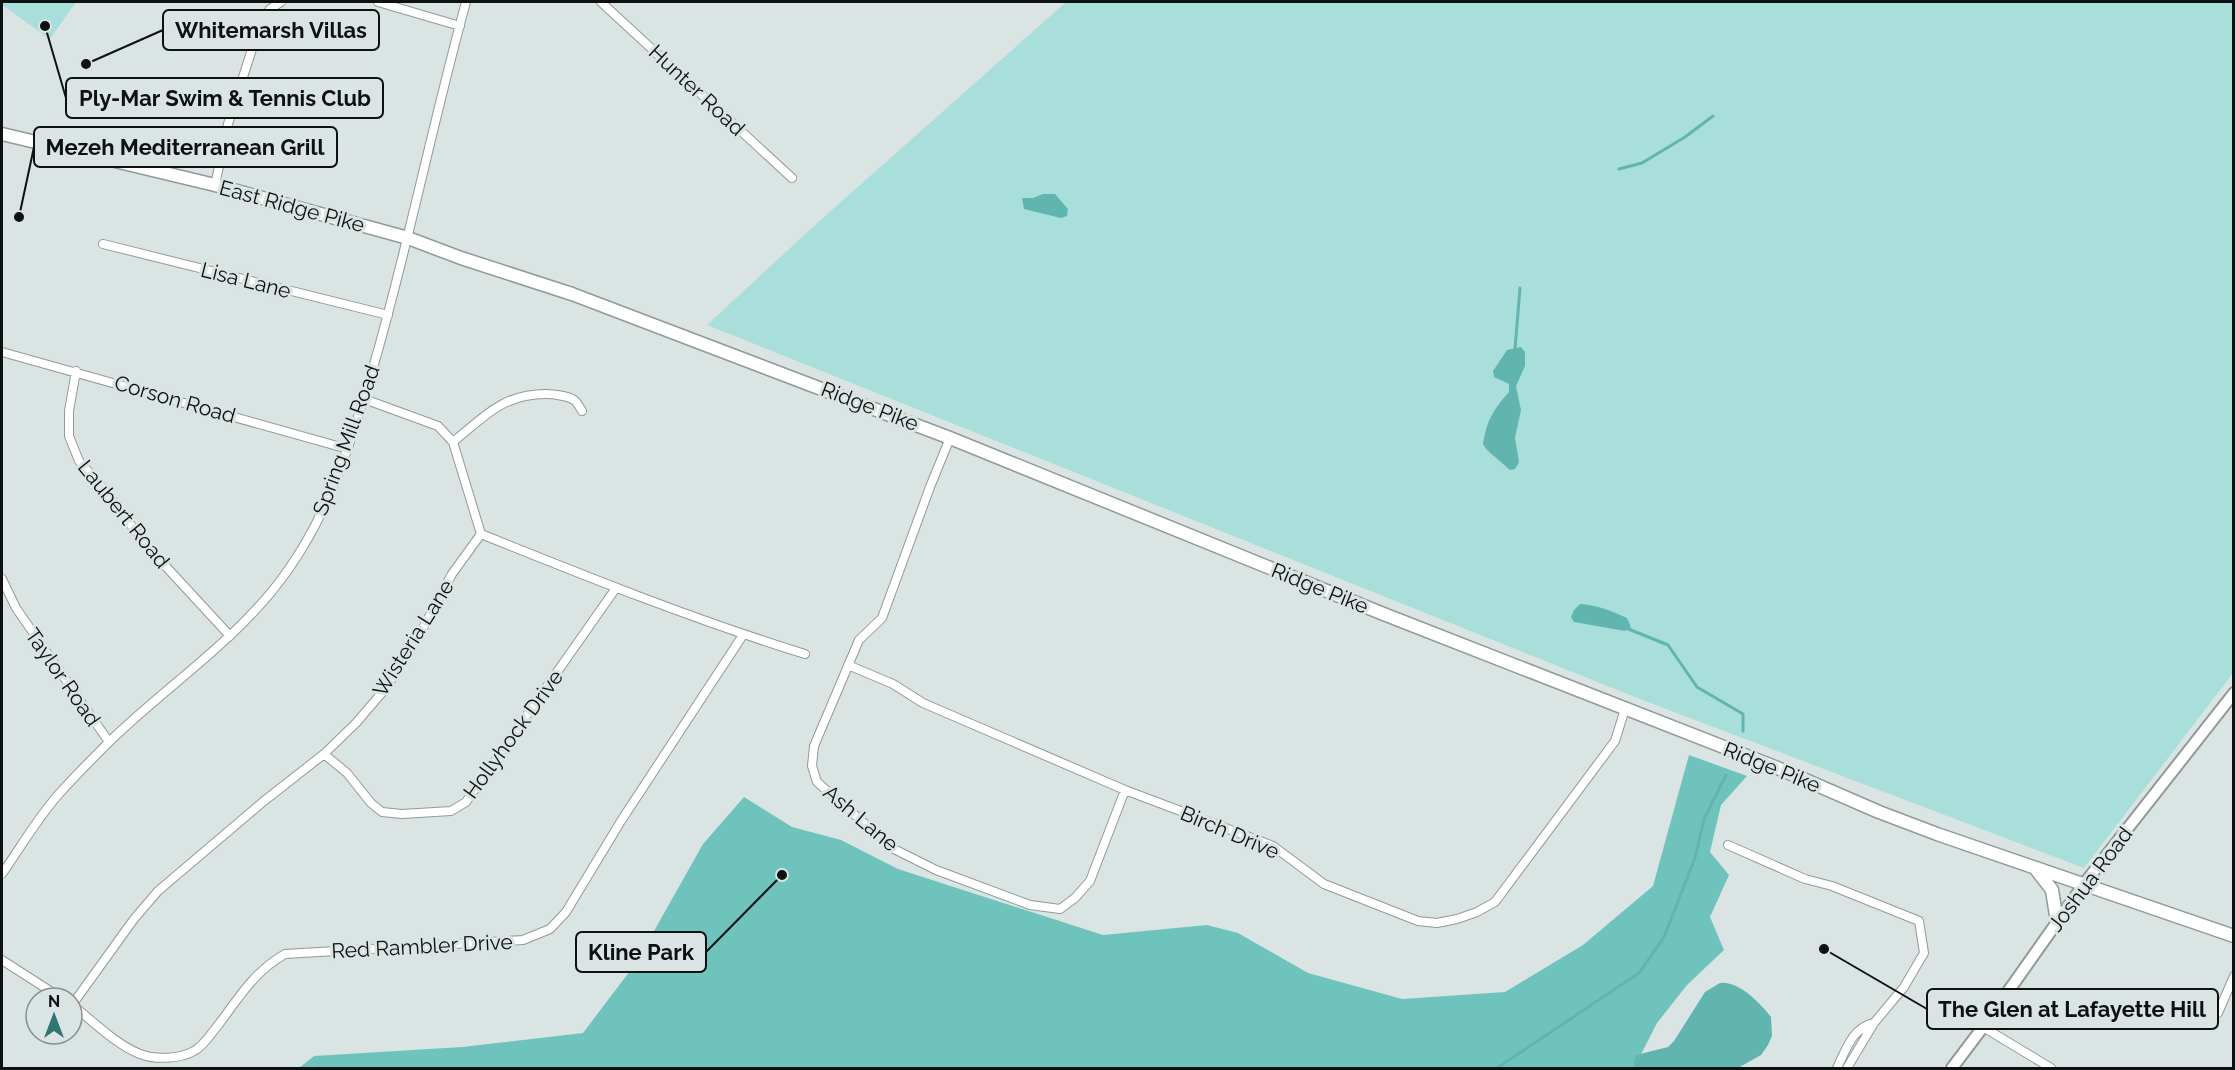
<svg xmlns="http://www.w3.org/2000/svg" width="2235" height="1070" viewBox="0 0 2235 1070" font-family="Raleway,sans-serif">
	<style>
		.green { fill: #a9dfda }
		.forest { fill: #6ec4bd }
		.water { fill: #60b6af }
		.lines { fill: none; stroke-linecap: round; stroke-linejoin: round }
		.stream { stroke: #60b6af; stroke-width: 3 }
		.minor-casing { stroke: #909a99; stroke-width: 10 }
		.secondary-casing { stroke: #909a99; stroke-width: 14 }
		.primary-casing { stroke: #909a99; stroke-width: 15 }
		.minor { stroke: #fff; stroke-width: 8 }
		.secondary { stroke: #fff; stroke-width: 10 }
		.primary { stroke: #fff; stroke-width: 12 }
		.labels { text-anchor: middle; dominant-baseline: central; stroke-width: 6; stroke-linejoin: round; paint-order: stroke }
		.street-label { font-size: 21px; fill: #0d1111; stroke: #d9e4e3 }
		.leader { fill: none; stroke: #0d1111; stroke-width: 2 }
		.callout-dot { fill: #0d1111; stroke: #d9e4e3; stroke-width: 2 }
		.callout { fill: #d9e4e3; stroke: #0d1111; stroke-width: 2 }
		.callout-label { font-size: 22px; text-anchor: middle; font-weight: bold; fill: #0d1111 }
	</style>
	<rect width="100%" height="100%" fill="#d9e4e3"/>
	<path class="green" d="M2 2H76L50 39 2 5Z
		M1066 2H2233V673L2084 868 1640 699 707 325 815 225Z"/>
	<path class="forest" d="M1689 755 1747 776 1721 805 1710 852 1729 875 1710 917 1724 950 1687 985 1657 1023 1634 1068H299L314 1056 462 1047 583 1033 636 963 703 844 744 797 792 827 841 840 898 869 1103 935 1207 925 1238 933 1308 973 1402 999 1505 992 1583 945 1653 886Z"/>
	<path class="water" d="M1043 194H1055L1068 209 1067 216 1061 218 1024 209 1022 198H1033Z
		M1521 347 1525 352V366L1516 386 1521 410 1515 438 1519 462 1515 469 1510 470 1487 450 1483 444C1486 422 1494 408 1509 392V384L1494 377 1493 371 1507 350Z
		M1580 604C1597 605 1612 611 1627 618L1631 627 1625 631 1574 622 1571 617 1574 610Z
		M1720 983C1739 981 1760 1003 1771 1017L1772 1036 1768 1045 1761 1055 1738 1068H1634V1060L1636 1055 1668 1047 1674 1041 1705 992Z"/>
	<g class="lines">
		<path class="stream" d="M1619 169 1642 163 1685 137 1713 116
			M1515 349 1520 288
			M1626 628 1668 645 1697 687 1743 714V731
			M1497 1068 1639 973 1664 937 1695 858 1704 819 1726 775"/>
		<defs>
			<path id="minor" d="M378 2 460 26
				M601 2 792 178
				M215 185 228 124 260 24 270 9 281 2
				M103 244 388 315
				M2 352 348 449
				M76 371 69 411V436L79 461 104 489 146 545 230 636
				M364 399 438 426 453 442 481 534
				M950 438 930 487 882 618 859 640 814 746 812 766 817 782 894 849 936 870 1030 905 1060 909 1075 898 1090 881 1125 790
				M453 442C485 416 503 394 546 394 553 394 568 396 574 400 577 402 580 408 582 411
				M481 534C588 577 695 620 805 654
				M2 579 16 608 109 742
				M848 665 893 684 923 703 1125 790 1273 846 1324 884 1418 921 1437 923 1457 919 1477 912 1495 902 1615 741 1625 709
				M324 754 347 773 371 803 382 812 402 814 451 811 466 802 616 588
				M1728 845 1805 879 1832 886 1919 921 1924 953 1904 987 1874 1023 1847 1068
				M2 874C20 848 37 819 58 795 74 777 91 760 108 743 167 685 240 639 288 570 334 505 355 429 377 354 410 237 434 118 466 2
				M2 960 61 998
				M72 1005C93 1021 115 1044 140 1054 155 1060 180 1059 194 1051 204 1046 212 1032 219 1024 240 996 255 971 285 954L523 940 550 929 566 912 621 821 743 635
				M72 1005 134 919 158 891 264 801 324 754 356 723 386 688 422 630 452 574 481 534
				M2218 1013 2234 976
				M1983 1027 2051 1068
				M1837 1068C1846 1050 1852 1028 1874 1023"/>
			<path id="secondary" d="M1952 1068 1983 1027 2084 884 2234 693"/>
			<path id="primary" d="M2 134 215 185 408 238 461 258 572 294 950 438 1381 613 1780 769 1879 812 1937 834 2234 936
				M2035 868 2052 890 2057 922"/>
		</defs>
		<use href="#minor" class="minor-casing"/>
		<use href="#secondary" class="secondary-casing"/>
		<use href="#primary" class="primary-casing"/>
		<use href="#minor" class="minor"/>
		<use href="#secondary" class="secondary"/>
		<use href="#primary" class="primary"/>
	</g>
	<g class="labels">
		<g class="street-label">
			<text transform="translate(697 90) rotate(43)">Hunter Road</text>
			<text transform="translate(292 206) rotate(15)">East Ridge Pike</text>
			<text transform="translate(246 280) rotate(14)">Lisa Lane</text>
			<text transform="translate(175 399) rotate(16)">Corson Road</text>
			<text transform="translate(870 406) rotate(21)">Ridge Pike</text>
			<text transform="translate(346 440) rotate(-70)">Spring Mill Road</text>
			<text transform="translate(124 514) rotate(51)">Laubert Road</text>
			<text transform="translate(1320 588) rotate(22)">Ridge Pike</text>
			<text transform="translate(413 638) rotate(-58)">Wisteria Lane</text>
			<text transform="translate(63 677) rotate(55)">Taylor Road</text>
			<text transform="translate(513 734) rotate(-54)">Hollyhock Drive</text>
			<text transform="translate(1772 767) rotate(22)">Ridge Pike</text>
			<text transform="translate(861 818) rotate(40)">Ash Lane</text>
			<text transform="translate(1230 832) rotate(23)">Birch Drive</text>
			<text transform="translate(2090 879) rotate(-53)">Joshua Road</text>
			<text transform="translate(422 946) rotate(-3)">Red Rambler Drive</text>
		</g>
	</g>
	<path class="leader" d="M86 64L163 30M45 26L66 98M19 217L34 147M782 875L706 952M1824 949L1927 1009"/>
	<g class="callout-dot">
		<circle cx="86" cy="64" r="6"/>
		<circle cx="45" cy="26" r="6"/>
		<circle cx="19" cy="217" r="6"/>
		<circle cx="782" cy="875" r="6"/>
		<circle cx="1824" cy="949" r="6"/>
	</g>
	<g class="callout">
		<rect x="163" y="10" width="216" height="40" rx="6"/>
		<rect x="66" y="78" width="317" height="40" rx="6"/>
		<rect x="34" y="127" width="303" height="40" rx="6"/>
		<rect x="576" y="932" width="130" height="40" rx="6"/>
		<rect x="1927" y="989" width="291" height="40" rx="6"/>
	</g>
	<g class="callout-label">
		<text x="271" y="38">Whitemarsh Villas</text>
		<text x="225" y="106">Ply-Mar Swim &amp; Tennis Club</text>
		<text x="185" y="155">Mezeh Mediterranean Grill</text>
		<text x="641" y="960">Kline Park</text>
		<text x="2072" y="1017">The Glen at Lafayette Hill</text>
	</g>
	<rect width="2235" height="1070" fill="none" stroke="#0d1111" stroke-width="6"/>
	<g transform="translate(54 1016)"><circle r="28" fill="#d9e4e3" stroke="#87908f" stroke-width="1.5"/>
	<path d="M0-4.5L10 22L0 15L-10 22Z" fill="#2e7671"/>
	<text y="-9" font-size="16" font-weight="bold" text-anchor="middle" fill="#0d1111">N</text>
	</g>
</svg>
